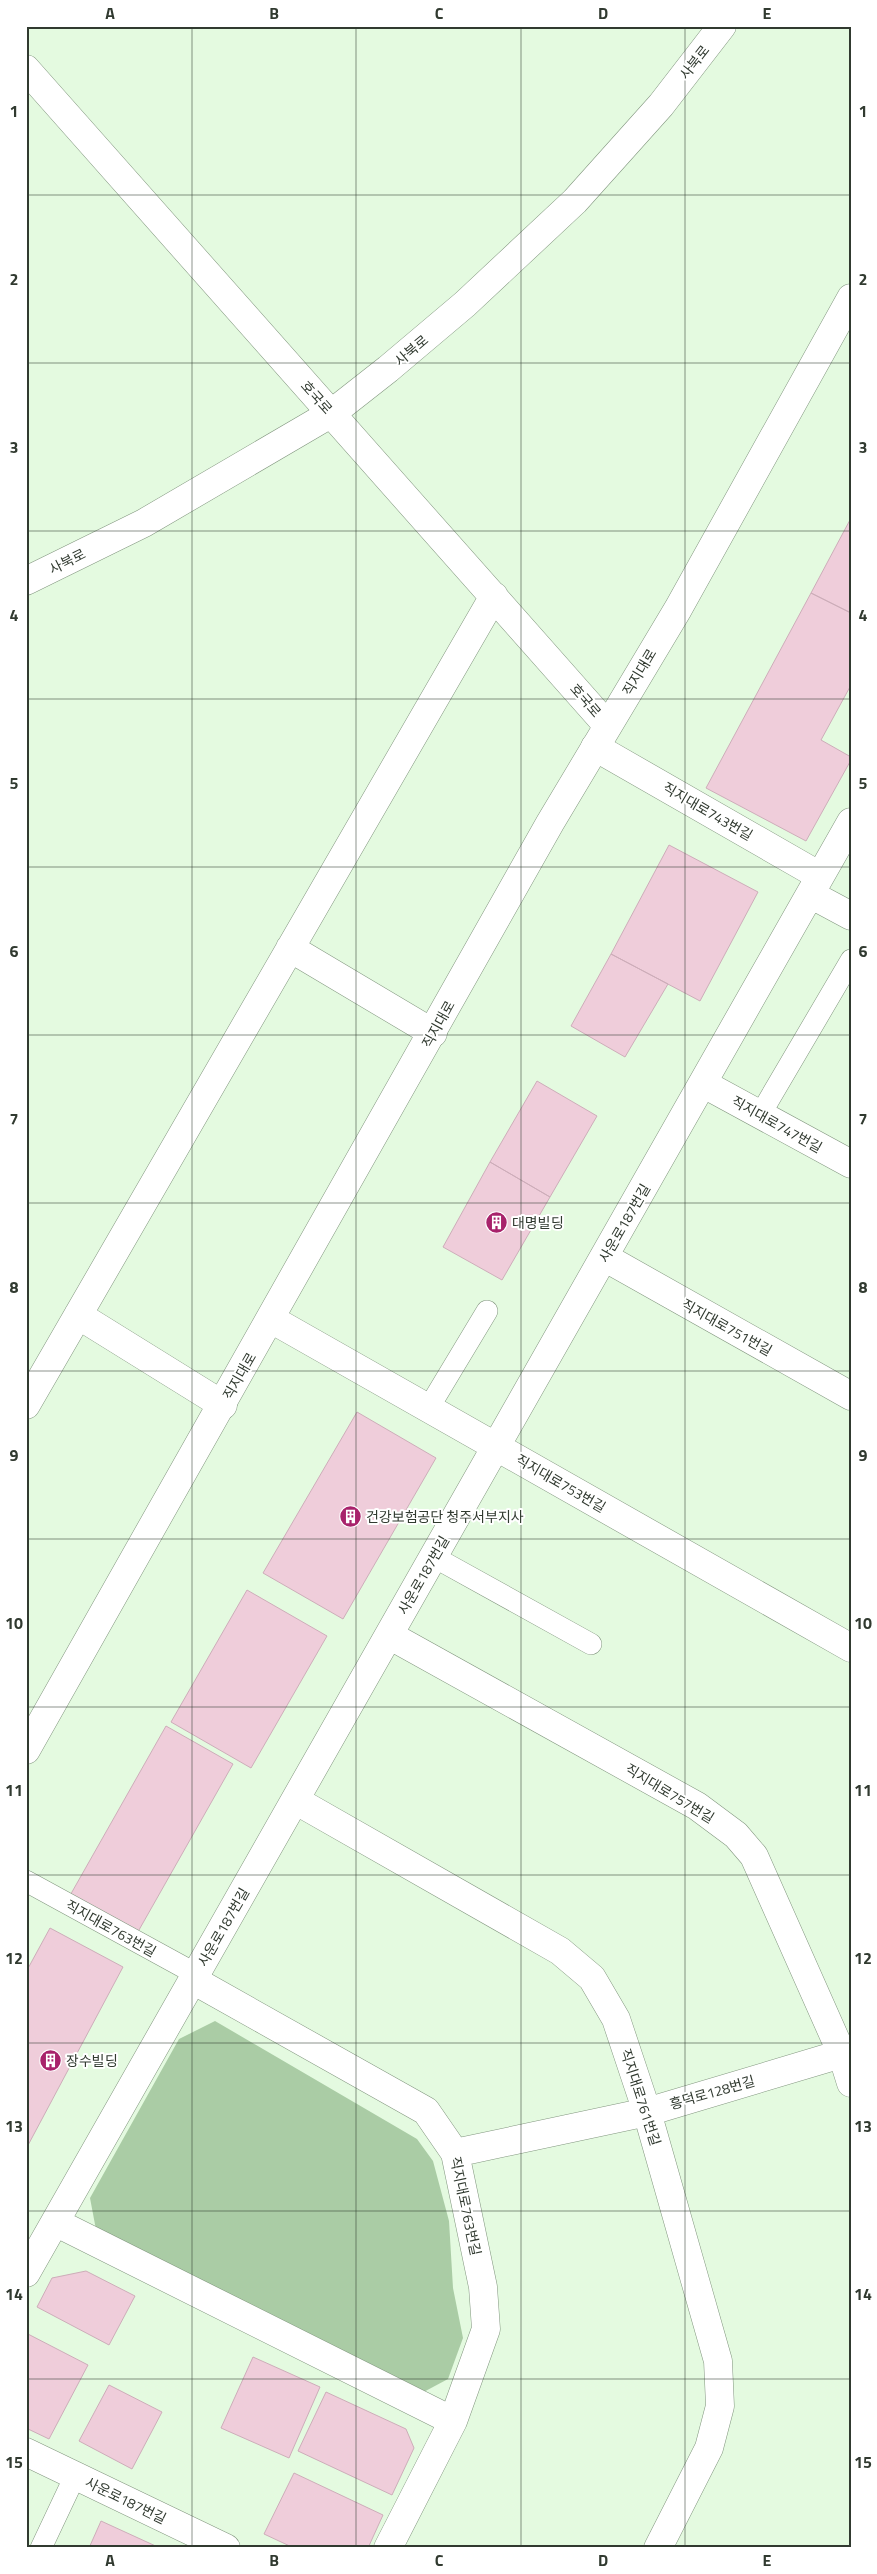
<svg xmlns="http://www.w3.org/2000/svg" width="877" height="2574" viewBox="0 0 877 2574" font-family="'Titillium Web','Noto Sans KR',sans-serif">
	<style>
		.green { fill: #aacca5 }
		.building { fill: #efcdda; stroke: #cdadb9 }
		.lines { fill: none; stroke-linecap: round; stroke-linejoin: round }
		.lane-casing { stroke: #82967f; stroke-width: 22 }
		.street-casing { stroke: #82967f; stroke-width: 29 }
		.secondary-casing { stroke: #82967f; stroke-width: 29 }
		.lane { stroke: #fff; stroke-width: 21 }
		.street { stroke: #fff; stroke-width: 28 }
		.secondary { stroke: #fff; stroke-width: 28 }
		.grid { fill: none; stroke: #313a30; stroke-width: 1; stroke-opacity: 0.55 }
		.labels { text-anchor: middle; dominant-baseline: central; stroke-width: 4; stroke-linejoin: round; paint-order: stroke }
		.street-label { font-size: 14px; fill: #313a30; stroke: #fff }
		.poi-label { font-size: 14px; fill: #313a30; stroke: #fff; text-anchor: start }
		.neatline { fill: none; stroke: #313a30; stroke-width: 2 }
		.grid-label { font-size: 16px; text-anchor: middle; font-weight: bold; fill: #313a30 }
	</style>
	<rect width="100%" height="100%" fill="#e4fae0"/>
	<path class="green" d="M215 2021 417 2139 433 2161 449 2221 453 2288 463 2338 448 2379 418 2395 97 2235 90 2198 179 2039Z"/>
	<path class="building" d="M851 518V613L811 593Z
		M811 593 851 613V685L821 740 851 757V760L806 841 706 788Z
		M669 845 758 892 700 1001 611 954Z
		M611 954 668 984 625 1057 571 1026Z
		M537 1081 597 1116 550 1197 490 1162Z
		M490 1162 550 1197 502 1280 443 1247Z
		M357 1412 436 1458 343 1619 263 1573Z
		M247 1590 327 1636 251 1768 171 1722Z
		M166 1726 233 1764 135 1937 68 1899Z
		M50 1928 123 1967 26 2149V1972Z
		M86 2271 135 2296 109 2345 37 2307 52 2278Z
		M26 2333 88 2365 49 2439 26 2428Z
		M253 2357 320 2387 289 2458 221 2428Z
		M109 2385 162 2412 132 2469 79 2441Z
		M326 2392 406 2429 414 2448 392 2495 298 2451Z
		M294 2473 383 2515 368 2548H294L264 2534Z
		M101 2521 160 2548H89Z"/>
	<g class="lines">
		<defs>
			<path id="lane" d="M760 1115 851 960
				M428 1409 487 1311
				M434 1557 591 1644
				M26 1881 196 1974
				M41 2548 75 2476"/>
			<path id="street" d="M26 69 607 725
				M595 747 820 876
				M810 894 851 916
				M290 948 433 1033
				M704 1084 851 1164
				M604 1257 851 1396
				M78 1315 223 1405
				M271 1319 851 1648
				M26 1405 494 596
				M389 1635 697 1806 736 1835 754 1856 842 2054 851 2083
				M295 1800 560 1951 592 1978 616 2019 647 2112 718 2361 720 2406 709 2448 658 2548
				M193 1980 426 2111 455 2153 483 2287 486 2329 453 2421 388 2548
				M455 2153 647 2112 851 2051
				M55 2222 453 2421
				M26 2273 851 822
				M26 2452 226 2548"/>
			<path id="secondary" d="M26 581 144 523 332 413 388 369 465 304 575 201 661 105 722 26
				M26 1750 550 823 678 609 851 298"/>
		</defs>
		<use href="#lane" class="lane-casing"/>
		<use href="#street" class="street-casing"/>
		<use href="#secondary" class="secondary-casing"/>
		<use href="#lane" class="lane"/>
		<use href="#street" class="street"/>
		<use href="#secondary" class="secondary"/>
	</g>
	<path class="grid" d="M192 26V2548M356 26V2548M521 26V2548M685 26V2548M26 195H851M26 363H851M26 531H851M26 699H851M26 867H851M26 1035H851M26 1203H851M26 1371H851M26 1539H851M26 1707H851M26 1875H851M26 2043H851M26 2211H851M26 2379H851"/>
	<defs>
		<symbol id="building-disc" viewBox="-11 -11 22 22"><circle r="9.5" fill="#a8226b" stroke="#fff"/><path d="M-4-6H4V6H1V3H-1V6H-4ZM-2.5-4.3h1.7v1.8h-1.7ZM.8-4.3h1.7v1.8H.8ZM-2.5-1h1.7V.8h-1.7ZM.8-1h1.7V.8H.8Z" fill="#fff"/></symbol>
	</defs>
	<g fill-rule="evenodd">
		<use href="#building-disc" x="484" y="1210" width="25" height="25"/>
		<use href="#building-disc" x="338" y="1504" width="25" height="25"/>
		<use href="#building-disc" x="38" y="2048" width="25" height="25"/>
	</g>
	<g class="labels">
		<g class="street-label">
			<text transform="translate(694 62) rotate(-52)">사북로</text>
			<text transform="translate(411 350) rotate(-40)">사북로</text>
			<text transform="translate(317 397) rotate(48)">호국로</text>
			<text transform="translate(67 561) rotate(-27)">사북로</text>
			<text transform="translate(639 672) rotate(-59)">직지대로</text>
			<text transform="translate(586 700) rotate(49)">호국로</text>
			<text transform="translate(708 811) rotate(30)">직지대로743번길</text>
			<text transform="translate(438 1024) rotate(-61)">직지대로</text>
			<text transform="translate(777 1124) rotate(29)">직지대로747번길</text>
			<text transform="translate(624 1223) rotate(-60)">사운로187번길</text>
			<text transform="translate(727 1327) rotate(29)">직지대로751번길</text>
			<text transform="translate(239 1376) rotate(-60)">직지대로</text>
			<text transform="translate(561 1483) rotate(30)">직지대로753번길</text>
			<text transform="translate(423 1575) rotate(-60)">사운로187번길</text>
			<text transform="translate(670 1793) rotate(31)">직지대로757번길</text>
			<text transform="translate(223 1927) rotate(-60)">사운로187번길</text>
			<text transform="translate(111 1928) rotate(29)">직지대로763번길</text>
			<text transform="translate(712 2092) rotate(-16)">흥덕로128번길</text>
			<text transform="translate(641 2097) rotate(72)">직지대로761번길</text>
			<text transform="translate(466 2206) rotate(78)">직지대로763번길</text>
			<text transform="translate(126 2500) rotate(26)">사운로187번길</text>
		</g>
		<g class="poi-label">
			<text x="512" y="1222">대명빌딩</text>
			<text x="366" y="1516">건강보험공단 청주서부지사</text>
			<text x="66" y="2060">장수빌딩</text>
		</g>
	</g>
	<rect width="877" height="2574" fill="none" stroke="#ffffff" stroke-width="55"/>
	<rect x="28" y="28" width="822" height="2518" class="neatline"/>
	<g class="grid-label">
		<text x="110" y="19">A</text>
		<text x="274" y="19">B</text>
		<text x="439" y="19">C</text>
		<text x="603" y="19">D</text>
		<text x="767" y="19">E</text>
		<text x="14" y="117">1</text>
		<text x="863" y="117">1</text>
		<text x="14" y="285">2</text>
		<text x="863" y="285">2</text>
		<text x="14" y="453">3</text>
		<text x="863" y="453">3</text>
		<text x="14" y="621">4</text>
		<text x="863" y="621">4</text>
		<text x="14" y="789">5</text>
		<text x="863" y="789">5</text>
		<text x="14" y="957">6</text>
		<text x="863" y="957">6</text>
		<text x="14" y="1125">7</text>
		<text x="863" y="1125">7</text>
		<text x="14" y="1293">8</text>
		<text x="863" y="1293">8</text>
		<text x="14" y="1461">9</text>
		<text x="863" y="1461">9</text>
		<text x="14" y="1629">10</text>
		<text x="863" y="1629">10</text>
		<text x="14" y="1796">11</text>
		<text x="863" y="1796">11</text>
		<text x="14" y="1964">12</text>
		<text x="863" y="1964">12</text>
		<text x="14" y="2132">13</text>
		<text x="863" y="2132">13</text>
		<text x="14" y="2300">14</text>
		<text x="863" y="2300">14</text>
		<text x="14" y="2468">15</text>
		<text x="863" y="2468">15</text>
		<text x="110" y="2566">A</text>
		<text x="274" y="2566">B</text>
		<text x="439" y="2566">C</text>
		<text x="603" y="2566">D</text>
		<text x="767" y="2566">E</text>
	</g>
</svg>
